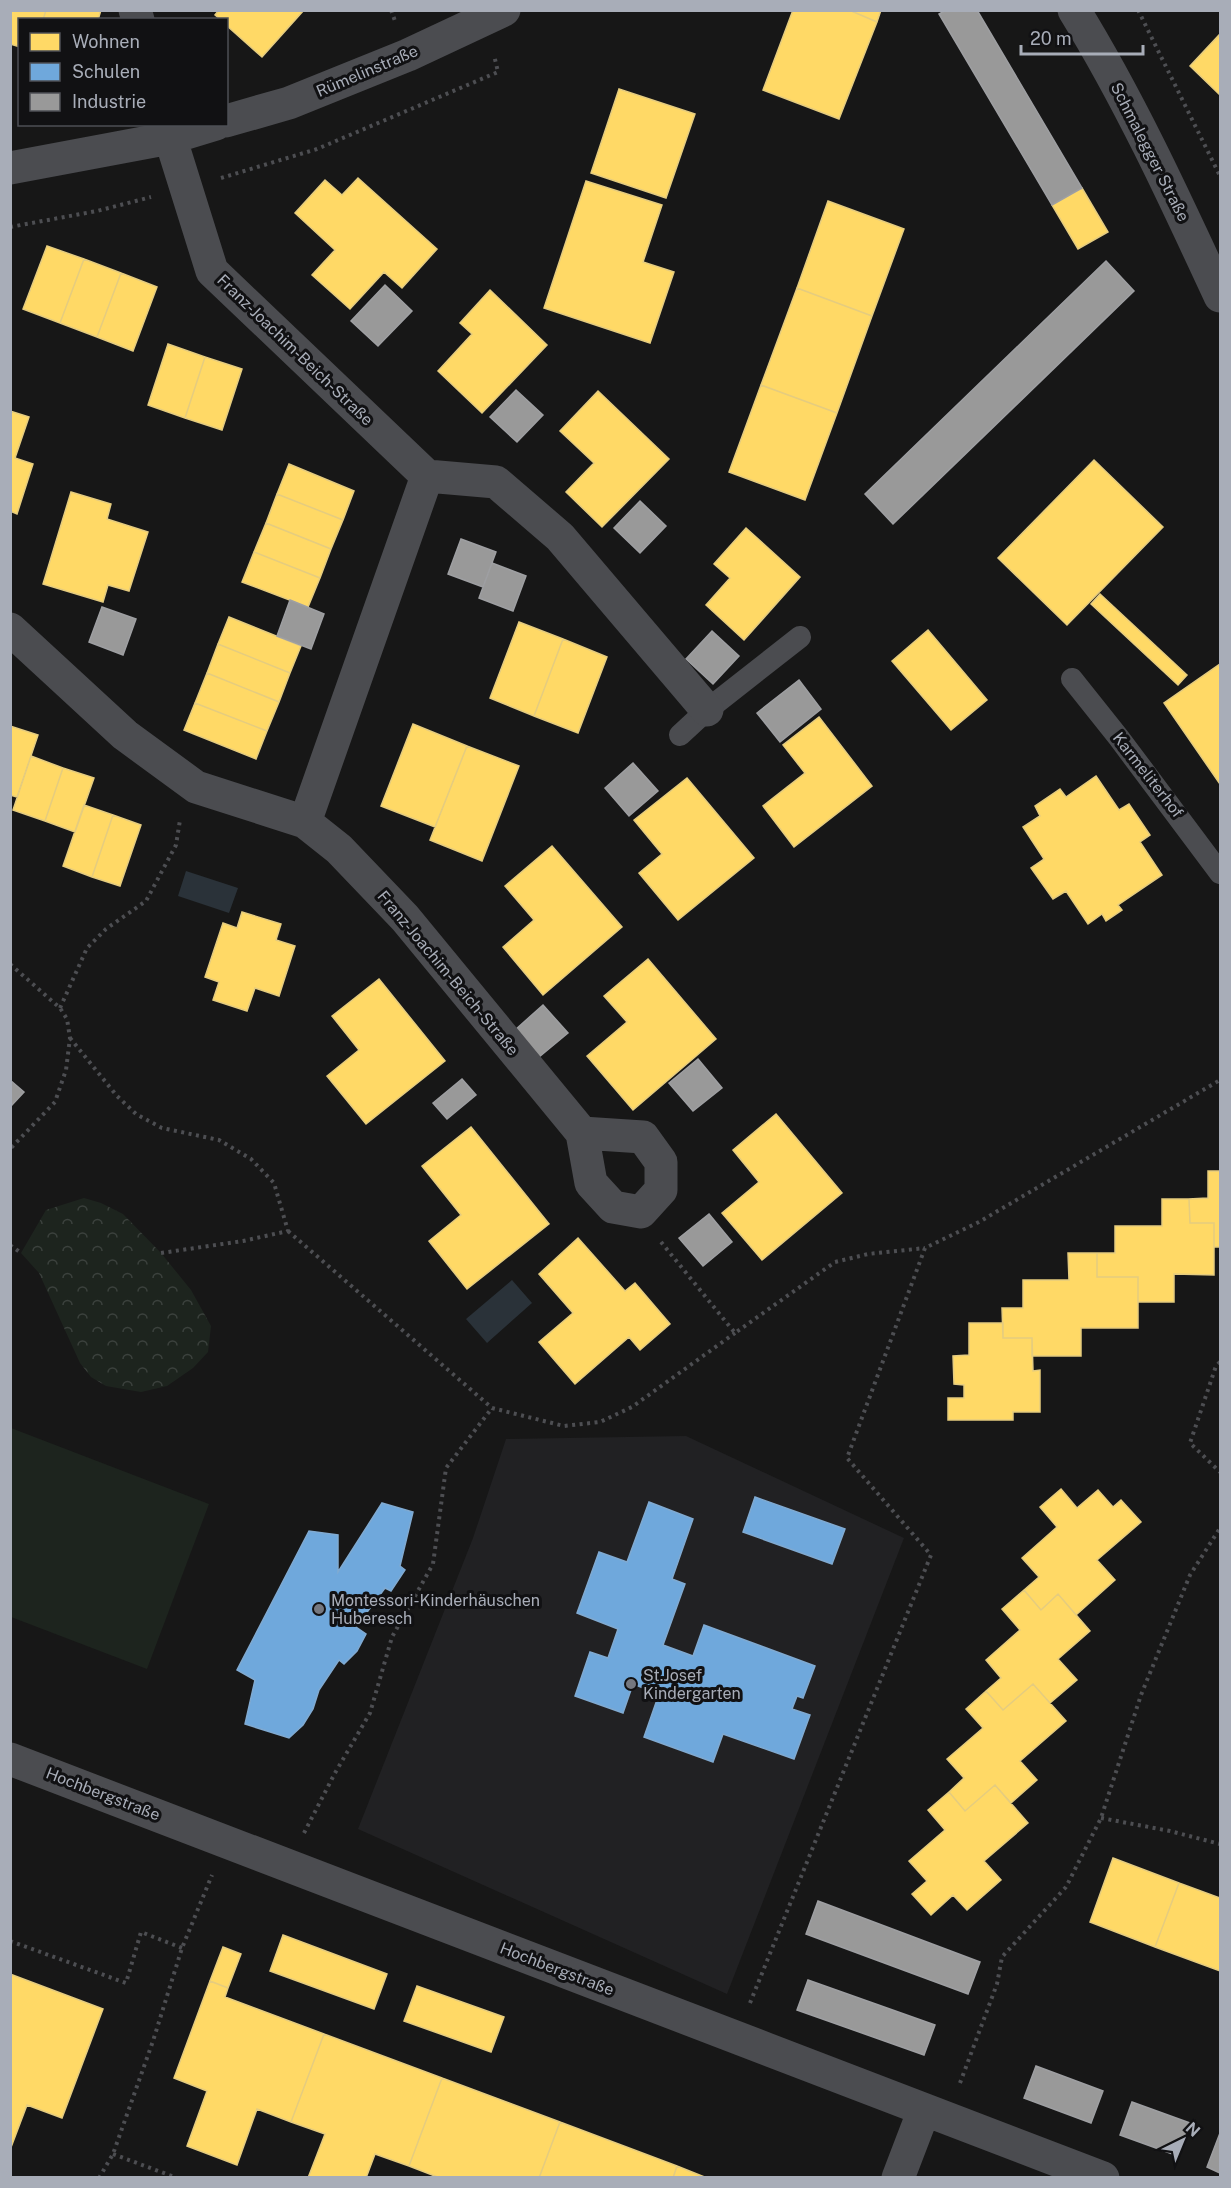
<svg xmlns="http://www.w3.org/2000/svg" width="1231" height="2188" viewBox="0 0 1231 2188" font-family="'Public Sans',sans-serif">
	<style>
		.built { fill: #212123 }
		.park { fill: url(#park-crowns) }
		.garden { fill: #1d241e }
		.water { fill: #2a3239 }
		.homes { fill: #ffd966; stroke: #e5cc7f; stroke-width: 1.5 }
		.schools { fill: #6fa8dc; stroke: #80aad1; stroke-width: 1.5 }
		.industry { fill: #999; stroke: #9e9fa2; stroke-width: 1.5 }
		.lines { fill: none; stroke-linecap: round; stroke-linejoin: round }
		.path { stroke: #4d4e52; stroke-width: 4; stroke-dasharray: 3 4.5; stroke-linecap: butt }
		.service { stroke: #4b4c50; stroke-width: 22 }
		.minor { stroke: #4b4c50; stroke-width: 33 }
		.tertiary { stroke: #4b4c50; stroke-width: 33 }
		.poi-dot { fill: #757880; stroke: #111113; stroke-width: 2 }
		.labels { text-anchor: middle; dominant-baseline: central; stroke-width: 6; stroke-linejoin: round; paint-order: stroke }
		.street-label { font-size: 16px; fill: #a8adb8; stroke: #111113 }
		.poi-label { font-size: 16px; fill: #a8adb8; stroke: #111113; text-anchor: start }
	</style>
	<defs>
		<pattern id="park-crowns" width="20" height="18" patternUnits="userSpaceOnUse" patternTransform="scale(1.5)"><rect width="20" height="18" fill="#1d241e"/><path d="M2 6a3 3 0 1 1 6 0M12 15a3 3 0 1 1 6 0" fill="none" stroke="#3b413d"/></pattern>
	</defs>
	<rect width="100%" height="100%" fill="#171717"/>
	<path class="built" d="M686 1436 904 1538 727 1994 358 1829 473 1538 506 1439Z"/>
	<path class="park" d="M84 1198 101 1203 123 1214 161 1253 191 1290 211 1326 208 1352 193 1368 167 1386 141 1392 106 1386 91 1377 80 1363 39 1273 21 1253 46 1210Z"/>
	<path class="garden" d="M11 1428 209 1504 147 1669 11 1617Z"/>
	<path class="water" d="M186 871 238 888 229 913 178 896Z
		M512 1280 532 1303 487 1343 466 1319Z"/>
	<path class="homes" d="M10 10H46L43 20H20V47L10 44Z
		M46 10H101L98 20H43Z
		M219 10H304L262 57 226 25V20H221L215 15Z
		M793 10H849L877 22 839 119 763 90Z
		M849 10H881L877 22Z
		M1220 34V95L1190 66Z
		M619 89 695 114 666 198 591 173Z
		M358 178 437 249 402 288 384 272 350 309 312 275 335 250 295 213 325 180 342 195Z
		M586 181 662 205 643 262 674 272 650 343 544 308Z
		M1082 188 1108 232 1078 249 1052 205Z
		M828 201 904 229 872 316 797 288Z
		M47 246 84 259 60 323 23 309Z
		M84 259 121 273 97 337 60 323Z
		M121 273 157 287 133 351 97 337Z
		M797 288 872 316 837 413 761 385Z
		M490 290 547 345 482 413 438 371 472 334 460 323Z
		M168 344 205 357 185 418 148 405Z
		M205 357 242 369 222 430 185 418Z
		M761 385 837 413 805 500 729 472Z
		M598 391 669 459 602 527 566 492 594 463 560 431Z
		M10 411 29 417 15 458 33 464 17 514 10 511Z
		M1094 460 1163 527 1067 625 998 558Z
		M289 464 354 491 343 520 277 494Z
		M71 492 111 504 107 519 148 532 129 591 108 585 103 602 43 584Z
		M277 494 343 520 331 549 266 523Z
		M266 523 331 549 320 578 254 552Z
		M746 528 800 577 744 640 706 605 730 578 714 564Z
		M254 552 320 578 308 607 242 582Z
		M1100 594 1187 675 1178 685 1091 604Z
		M229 617 301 646 290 673 218 644Z
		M519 622 563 639 534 716 490 698Z
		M928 630 987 700 951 730 892 661Z
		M563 639 607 657 578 733 534 716Z
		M218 644 290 673 279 702 207 673Z
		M1220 664V784L1164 703Z
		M207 673 279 702 267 731 195 703Z
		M195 703 267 731 256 759 184 730Z
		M819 717 872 786 794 847 763 806 805 773 783 745Z
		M413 724 467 746 435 827 381 806Z
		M10 726 38 735 17 797 10 795Z
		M467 746 519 766 482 861 430 840Z
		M31 756 63 768 45 821 13 810Z
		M63 768 94 778 75 832 45 821Z
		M1096 776 1119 810 1129 804 1150 835 1140 842 1162 875 1118 905 1122 910 1106 921 1102 914 1088 924 1066 891 1053 899 1031 868 1044 859 1023 827 1040 816 1035 806 1060 789 1066 797Z
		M687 778 754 858 678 920 639 873 662 854 634 820Z
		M84 805 113 815 92 877 63 866Z
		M113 815 141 825 120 886 92 877Z
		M552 846 622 927 543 995 503 947 534 920 505 886Z
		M242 912 281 924 276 940 295 946 279 996 255 988 247 1011 213 1000 219 982 205 977 223 923 237 928Z
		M648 959 716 1039 633 1110 587 1056 627 1022 604 996Z
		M379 979 445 1061 366 1124 327 1076 359 1050 332 1016Z
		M776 1114 842 1193 762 1260 722 1213 759 1182 733 1150Z
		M471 1127 549 1224 467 1289 429 1241 461 1215 422 1166Z
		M1208 1171H1220V1247H1214V1223H1190L1189 1199 1208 1198Z
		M1162 1199H1189L1190 1223H1214V1275L1174 1274V1302H1138V1277H1097V1253H1115V1226H1162Z
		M578 1238 625 1291 635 1283 670 1324 640 1350 629 1337 575 1384 539 1342 573 1313 539 1274Z
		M1068 1253H1097V1277H1138V1328H1081V1356H1032V1338H1003L1002 1308H1023V1280H1069Z
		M969 1323H1003V1338H1032L1033 1371 1040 1370V1412H1013V1420H948V1398H964V1385L954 1384 953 1356 969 1355Z
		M1061 1489 1077 1508 1098 1490 1113 1507 1121 1500 1141 1522 1097 1560 1115 1580 1076 1615 1058 1594 1041 1610 1024 1590 1039 1577 1022 1558 1057 1527 1040 1507Z
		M1024 1590 1041 1610 1058 1594 1090 1631 1058 1659 1077 1680 1050 1703 1033 1684 1003 1710 986 1691 1001 1678 986 1660 1020 1630 1002 1609Z
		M1033 1684 1066 1721 1020 1761 1037 1780 1011 1803 995 1785 965 1811 949 1792 964 1778 947 1759 983 1728 966 1709 986 1691 1003 1710Z
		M995 1785 1028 1823 984 1861 1001 1880 967 1910 953 1895 931 1915 912 1894 927 1881 909 1861 945 1830 928 1810 949 1792 965 1811Z
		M1113 1858 1179 1883 1155 1947 1090 1922Z
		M1179 1883 1220 1898V1971L1155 1947Z
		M283 1935 387 1974 374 2009 270 1971Z
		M223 1947 241 1954 228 1988 210 1981Z
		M10 1974 103 2009 62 2118 27 2105 10 2150Z
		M210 1981 228 1988 225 1997 324 2034 291 2122 257 2109 237 2165 187 2146 207 2091 174 2078Z
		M417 1986 504 2017 491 2052 404 2021Z
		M324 2034 442 2078 409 2166 375 2154 366 2178H308L325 2134 291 2122Z
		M442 2078 560 2122 539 2178H440L409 2166Z
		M560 2122 677 2166 673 2178H539Z
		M677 2166 707 2178H673Z"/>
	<path class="schools" d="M755 1497 845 1529 832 1564 743 1532Z
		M649 1502 693 1519 672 1579 685 1584 663 1645 693 1656 704 1625 815 1666 803 1698 797 1696 792 1709 810 1715 794 1759 723 1734 713 1762 644 1737 659 1694 633 1684 623 1713 575 1696 590 1652 608 1658 618 1629 577 1613 599 1552 627 1562Z
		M382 1503 413 1512 400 1566 405 1570 391 1591 385 1588 356 1627 366 1634 357 1651 344 1664 339 1660 319 1690 313 1709 303 1725 289 1738 245 1724 255 1680 237 1670 309 1531 338 1535V1572Z"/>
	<path class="industry" d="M946 10H977L1082 188 1052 205 939 14Z
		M1106 261 1134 291 893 524 865 494Z
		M385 285 412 311 378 346 351 321Z
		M516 390 543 415 517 442 490 417Z
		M640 501 666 526 640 553 614 528Z
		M461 539 496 552 483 587 448 574Z
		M492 563 526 576 513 611 479 598Z
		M290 600 324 614 311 649 277 636Z
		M102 607 136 619 123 655 89 642Z
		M712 631 739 656 713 684 686 659Z
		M799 680 821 709 780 742 757 713Z
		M633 763 658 791 629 816 605 788Z
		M543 1005 568 1033 539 1057 515 1030Z
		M698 1059 722 1088 693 1111 669 1083Z
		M462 1079 476 1095 447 1119 433 1103Z
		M10 1080 24 1092 10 1107Z
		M709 1214 732 1242 703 1266 679 1238Z
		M818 1901 980 1962 968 1994 806 1934Z
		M808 1980 935 2025 924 2055 797 2010Z
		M1036 2066 1103 2091 1091 2123 1024 2098Z
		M1132 2102 1190 2123 1178 2156 1120 2135Z
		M1220 2133V2173L1207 2167Z"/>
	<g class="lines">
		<path class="path" d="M391 10 395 21
			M1138 10 1220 176
			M221 178 317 149 498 72 494 55
			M10 227 97 211 151 197
			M10 964 60 1008 67 1019 70 1038 66 1070 55 1102 10 1149
			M60 1008 87 948 106 929 146 901 176 845 180 820
			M70 1038 117 1096 136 1114 162 1128 219 1140 251 1159 274 1183 288 1231 243 1241 161 1253
			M288 1231 492 1408 564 1426 600 1422 632 1407 735 1333
			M661 1242 735 1333 835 1262 868 1254 925 1248
			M10 1245 21 1253
			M1220 1362 1216 1366 1190 1443 1220 1472
			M1101 1818 1170 1831 1220 1844
			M304 1833 335 1773 370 1713 392 1637 433 1564 446 1468 492 1408
			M10 1941 126 1983 141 1932 182 1948
			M750 2003 931 1555 847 1458 925 1248 979 1222 1220 1080
			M960 2083 997 1984 1002 1957 1066 1887 1101 1818 1141 1695 1190 1575 1220 1528
			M113 2154 177 2178
			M99 2178 113 2154 153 2041 182 1948 212 1875"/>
		<path class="service" d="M1072 679 1119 738 1220 873
			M680 735 707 710 800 637"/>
		<path class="minor" d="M135 10 138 20
			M226 121 289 103 408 55 504 10
			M10 168 170 138 216 124
			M427 476 496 482 560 537 707 710
			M10 629 125 735 196 787 305 822 427 476 212 271 166 124
			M305 822 339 849 405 918 582 1133 591 1183 613 1207 641 1212 661 1190V1162L643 1137 582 1133
			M10 1759 1103 2178
			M898 2178 924 2110"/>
		<path class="tertiary" d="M1074 10C1130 101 1175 199 1220 296"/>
	</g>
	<g class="poi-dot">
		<circle cx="319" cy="1609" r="6"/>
		<circle cx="631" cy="1684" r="6"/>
	</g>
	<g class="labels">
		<g class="street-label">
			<text transform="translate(367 71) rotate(-23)">Rümelinstraße</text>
			<text transform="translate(1150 152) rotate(63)">Schmalegger Straße</text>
			<text transform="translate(295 350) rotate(44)">Franz-Joachim-Beich-Straße</text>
			<text transform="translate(1148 775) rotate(52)">Karmeliterhof</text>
			<text transform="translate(448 973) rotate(50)">Franz-Joachim-Beich-Straße</text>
			<text transform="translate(103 1794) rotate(21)">Hochbergstraße</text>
			<text transform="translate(557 1969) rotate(21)">Hochbergstraße</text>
		</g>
		<g class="poi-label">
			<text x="331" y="1600">Montessori-Kinderhäuschen<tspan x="331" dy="18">Huberesch</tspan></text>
			<text x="643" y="1675">St.Josef<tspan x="643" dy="18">Kindergarten</tspan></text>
		</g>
	</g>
	<rect width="1231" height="2188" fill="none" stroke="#a8adb8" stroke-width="24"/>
	<rect x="18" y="18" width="210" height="108" fill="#111113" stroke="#4d4f55" stroke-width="1.5"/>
	<rect x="30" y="33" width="30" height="18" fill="#ffd966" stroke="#4d4f55" stroke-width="1.5"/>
	<text x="72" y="48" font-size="18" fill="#a8adb8">Wohnen</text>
	<rect x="30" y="63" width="30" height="18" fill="#6fa8dc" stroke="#4d4f55" stroke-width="1.5"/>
	<text x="72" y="78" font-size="18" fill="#a8adb8">Schulen</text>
	<rect x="30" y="93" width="30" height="18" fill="#999999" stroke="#4d4f55" stroke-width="1.5"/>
	<text x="72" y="108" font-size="18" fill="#a8adb8">Industrie</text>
	<g transform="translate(1183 2140) rotate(43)" stroke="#111113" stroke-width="4.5" paint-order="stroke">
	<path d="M0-4.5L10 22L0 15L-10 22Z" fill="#a8adb8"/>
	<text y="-9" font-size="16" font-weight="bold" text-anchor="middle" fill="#a8adb8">N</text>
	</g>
	<path d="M1021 45v9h122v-9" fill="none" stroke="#a8adb8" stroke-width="3"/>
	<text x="1030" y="45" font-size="18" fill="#a8adb8" stroke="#111113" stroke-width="4.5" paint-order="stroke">20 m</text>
</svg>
